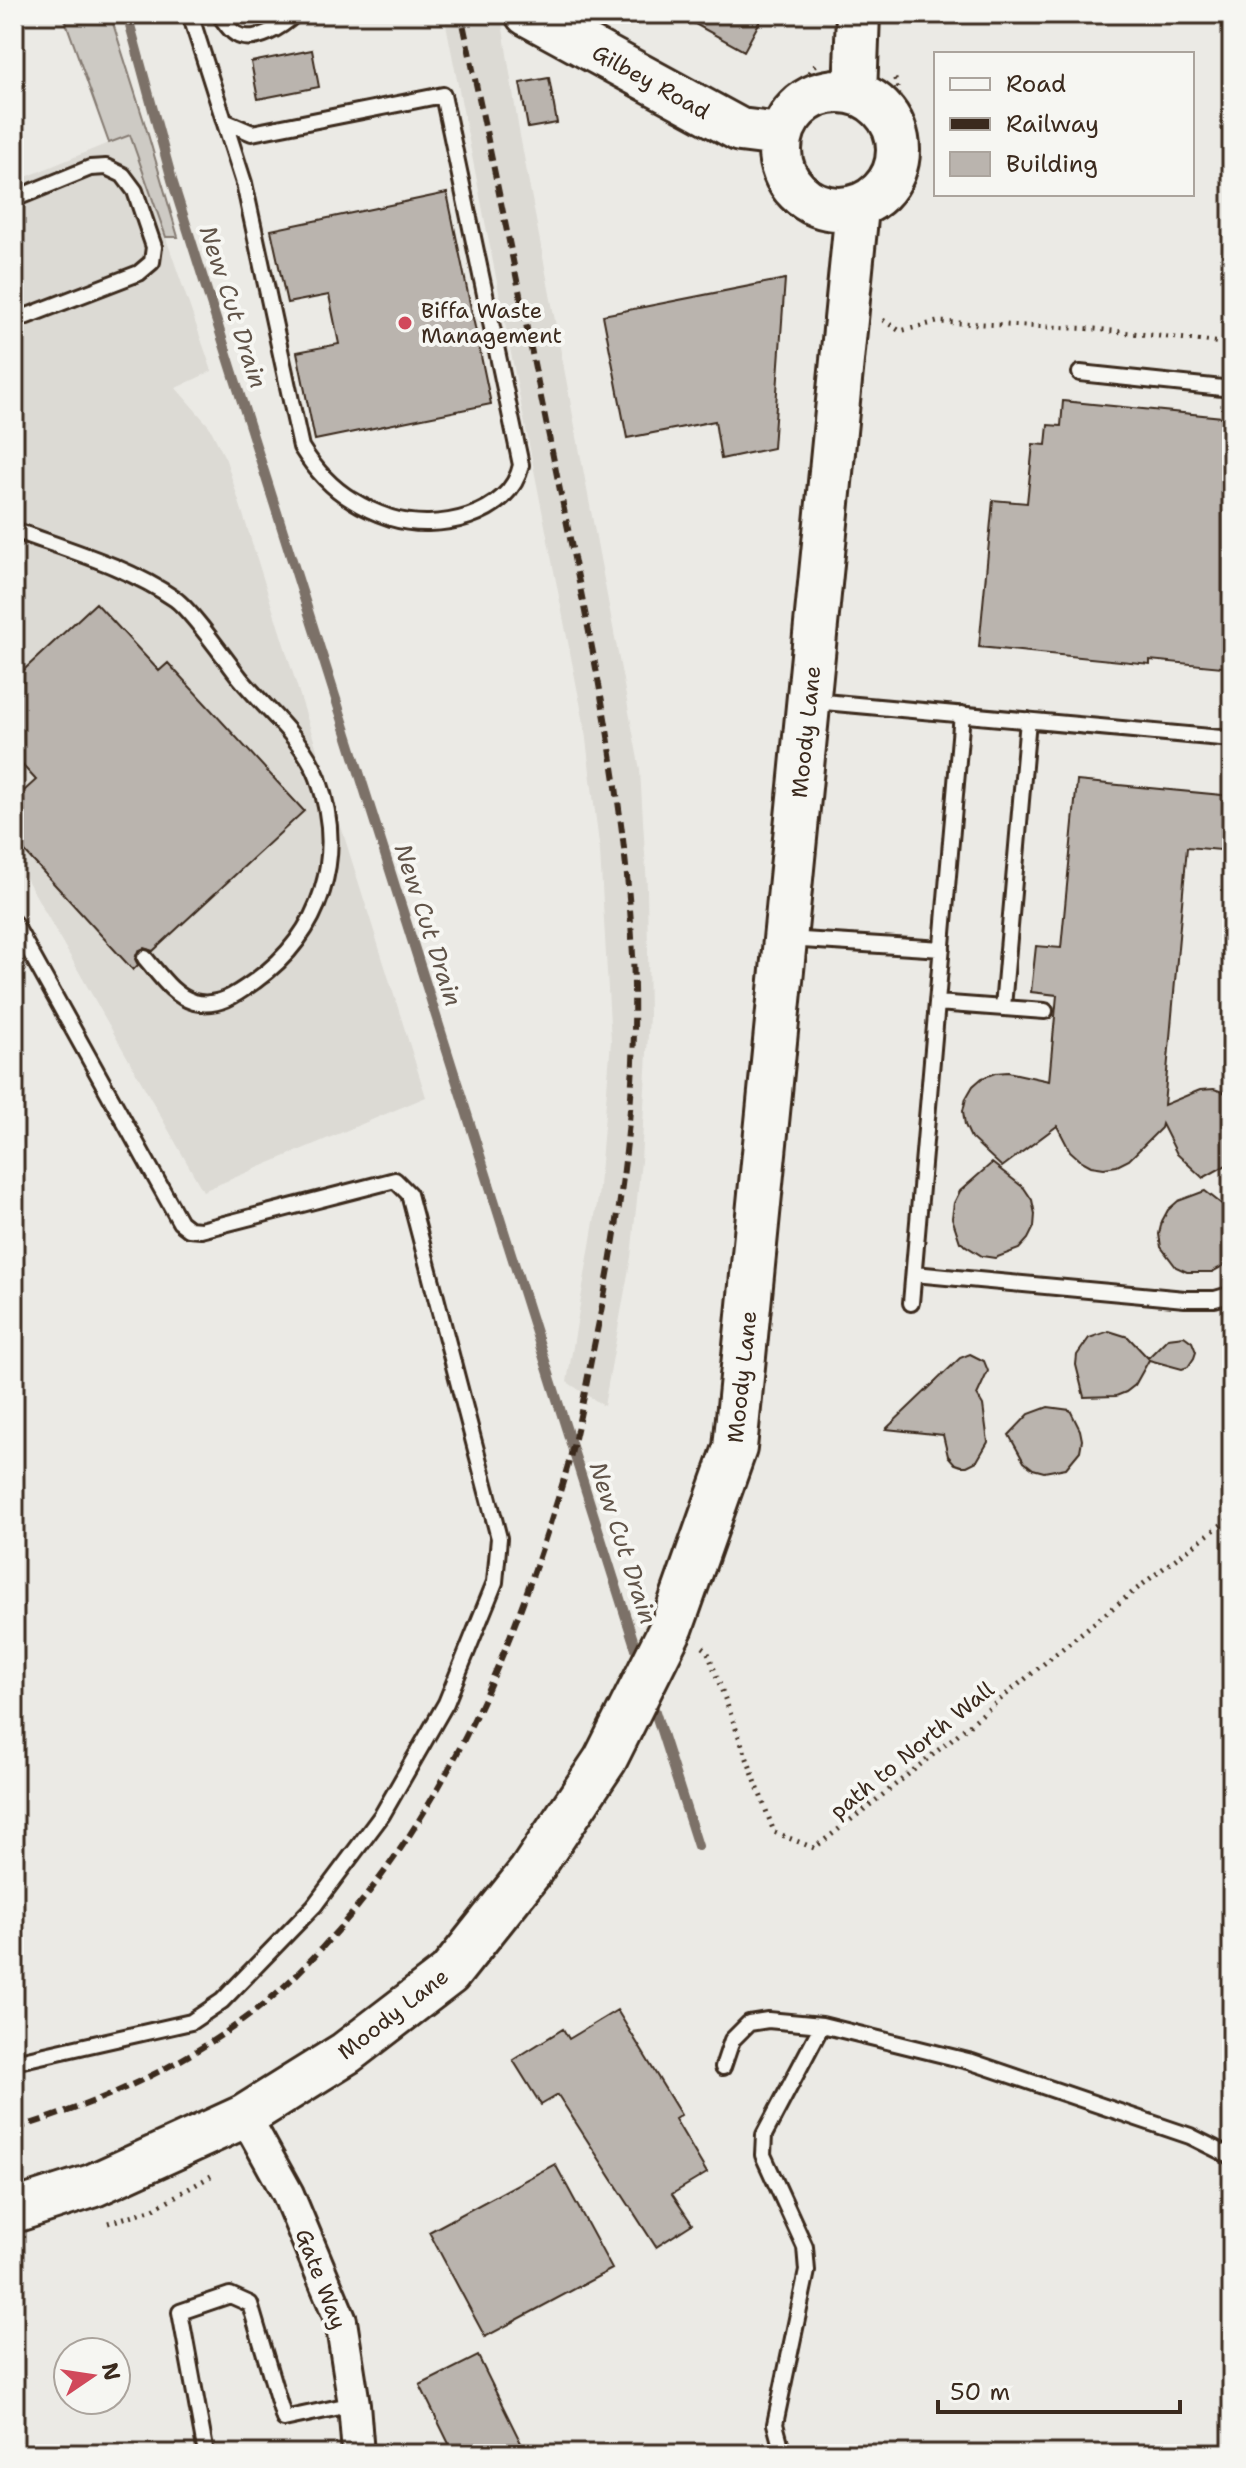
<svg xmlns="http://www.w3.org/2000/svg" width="1246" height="2468" viewBox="0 0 1246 2468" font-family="'Shantell Sans',sans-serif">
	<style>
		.built { fill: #dcdad4 }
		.green { fill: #cdcac4; stroke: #847a71; stroke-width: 2 }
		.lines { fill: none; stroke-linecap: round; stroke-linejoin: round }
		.stream { stroke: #7c7167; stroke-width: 10 }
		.building { fill: #bab4ae; stroke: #3b2a1e; stroke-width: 2 }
		.lane-casing { stroke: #3b2a1e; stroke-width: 20 }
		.street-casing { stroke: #3b2a1e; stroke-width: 36 }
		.secondary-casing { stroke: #3b2a1e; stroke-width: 48 }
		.path { stroke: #3b2a1e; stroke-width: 5; stroke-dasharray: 2 6; stroke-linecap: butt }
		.lane { stroke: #f6f6f2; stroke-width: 14 }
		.street { stroke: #f6f6f2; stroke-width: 30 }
		.secondary { stroke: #f6f6f2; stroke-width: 42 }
		.rail { stroke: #3b2a1e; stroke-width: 6; stroke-dasharray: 12 6; stroke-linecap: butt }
		.poi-dot { fill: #d1495b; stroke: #f6f6f2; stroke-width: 3 }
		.labels { text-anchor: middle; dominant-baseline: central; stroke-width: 8; stroke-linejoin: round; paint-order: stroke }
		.street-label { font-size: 22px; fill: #3b2a1e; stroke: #f6f6f2 }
		.poi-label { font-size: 22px; fill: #3b2a1e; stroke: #f6f6f2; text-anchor: start }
		.water-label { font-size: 24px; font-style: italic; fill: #615449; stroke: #f6f6f2 }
	</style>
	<rect width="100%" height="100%" fill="#ebeae5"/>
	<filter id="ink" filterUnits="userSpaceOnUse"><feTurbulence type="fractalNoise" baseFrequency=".0125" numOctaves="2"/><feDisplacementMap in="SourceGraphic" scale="16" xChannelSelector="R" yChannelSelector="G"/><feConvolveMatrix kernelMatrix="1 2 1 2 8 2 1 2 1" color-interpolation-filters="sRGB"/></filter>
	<g filter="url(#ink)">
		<path class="built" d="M444 14H483L502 22 518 125 640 770 647 888 649 1016 641 1161 631 1257 604 1406 567 1382 598 1198 611 1041 600 852 584 723Z
			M130 134 212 371 176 388 209 426 226 460 426 1097 203 1191 14 857V182Z"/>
		<path class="green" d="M63 14H110L147 131 178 237H166L130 135 109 143Z"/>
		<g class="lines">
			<path class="stream" d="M127 14 172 180 640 1662
				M650 1696 698 1846"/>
		</g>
		<path class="building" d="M677 14H764L744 51Z
			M312 50 319 87 258 99 251 62Z
			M549 78 557 123 528 128 520 83Z
			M447 193 491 404 315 440 297 352 339 344 329 295 287 303 271 230Z
			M785 279 773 448 721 459 715 421 627 438 603 315Z
			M1063 401 1232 418V668L1150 660V664L979 647 993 500 1027 503 1033 444 1046 445 1048 425 1061 426Z
			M96 603 159 671 168 663 304 811 153 951 144 948 138 951 135 959 138 965 133 970 14 840V800L36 780 14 756V679Z
			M1077 781 1232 796V851L1187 847 1164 1105 1200 1090 1214 1089 1232 1095V1162L1203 1178 1177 1154 1162 1124 1161 1128 1129 1160 1117 1166 1104 1168 1091 1166 1080 1160 1070 1151 1057 1126 1002 1167 971 1138 965 1125 963 1111 966 1098 973 1086 982 1078 995 1073 1008 1072 1049 1081 1057 995 1031 992 1036 946 1061 948Z
			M992 1163 1024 1188 1032 1200 1035 1214 1034 1227 1028 1239 1019 1249 995 1258 982 1256 960 1242 952 1218 954 1203 960 1191Z
			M1205 1191 1228 1209 1232 1216V1256L1223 1266 1212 1272H1187L1176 1267 1161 1247 1159 1234 1162 1221 1168 1210 1178 1201Z
			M1109 1331 1128 1337 1148 1358 1168 1338 1184 1336 1192 1342 1196 1352 1194 1358 1188 1367 1182 1369 1149 1360 1135 1385 1126 1392 1116 1396 1084 1397 1076 1365 1077 1355 1089 1338Z
			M970 1354 984 1361 988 1371 977 1395 983 1405 988 1442 977 1461 967 1466H961L955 1464 948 1456 943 1435 886 1429 960 1358Z
			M1048 1407 1070 1410 1080 1430 1082 1440 1080 1451 1066 1468 1044 1472 1033 1469 1024 1462 1009 1435 1029 1414Z
			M617 2010 681 2115 675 2119 707 2173 672 2194 692 2224 656 2247 558 2095 541 2105 513 2060 563 2029 569 2039Z
			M555 2164 612 2269 485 2337 429 2232Z
			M478 2356 523 2447 508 2454H454L420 2385Z"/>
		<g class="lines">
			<defs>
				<path id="lane" d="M190 14 244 183 301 447C314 468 330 487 352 500 363 507 379 514 391 518 436 532 510 517 521 465L443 95 252 133 224 121
					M219 14C224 21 229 30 236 34 254 45 283 26 295 14
					M14 199 90 168 106 167 123 175 135 191 154 247 152 262 139 273 14 321
					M1080 373 1232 389
					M14 530C68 550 127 566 175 599 192 611 225 659 240 678 266 710 303 738 318 778 346 856 322 933 255 981 237 994 218 1008 194 1002 173 996 159 974 145 958
					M813 701 1232 739
					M14 923 180 1222 189 1229 201 1230 395 1180 409 1194 499 1538 495 1582 446 1703 382 1815 314 1906 222 2001 191 2022 14 2062
					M787 939 942 949
					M937 1003 1045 1011
					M1003 1007 1028 720
					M914 1274 1185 1299H1215L1232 1294
					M911 1303 962 714
					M723 2067 732 2040 749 2023 768 2020 822 2025 972 2062 1190 2136 1232 2157
					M206 2454 180 2312 230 2295 250 2304 284 2419 354 2404
					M783 2454 775 2424 807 2271 805 2247 763 2155 764 2135 822 2025"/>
				<path id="street" d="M245 2116 288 2194 341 2321 354 2404 358 2454"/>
				<path id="secondary" d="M527 14 740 130 780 135
					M780 150a59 59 0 1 1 118 0a59 59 0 1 1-118 0Z
					M855 93 858 14
					M14 2211 92 2186 245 2116 346 2053 449 1974 530 1872 605 1760 672 1626 735 1448 857 208"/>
			</defs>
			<use href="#lane" class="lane-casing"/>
			<use href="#street" class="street-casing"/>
			<use href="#secondary" class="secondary-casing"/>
			<path class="path" d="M779 97 799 87 818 62
				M893 202 901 194 912 150 894 75
				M883 320 900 331 937 322 1095 329 1232 344
				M703 1647 707 1650 774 1832 814 1848C956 1741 1088 1621 1232 1517
				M108 2223 153 2209 211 2176"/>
			<use href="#lane" class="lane"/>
			<use href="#street" class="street"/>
			<use href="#secondary" class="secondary"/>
			<path class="rail" d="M14 2129C103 2102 186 2065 259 2008 284 1988 307 1965 328 1941 451 1806 517 1638 568 1465 580 1423 587 1379 596 1336 622 1211 639 1084 633 956 625 792 589 631 556 471 525 319 494 166 461 14"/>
		</g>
	</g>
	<circle class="poi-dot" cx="405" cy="323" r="8"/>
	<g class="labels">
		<g class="street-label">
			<text transform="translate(651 82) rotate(29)">Gilbey Road</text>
			<text transform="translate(806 732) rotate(-84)">Moody Lane</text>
			<text transform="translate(742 1377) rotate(-84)">Moody Lane</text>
			<text transform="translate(912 1750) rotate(-39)">path to North Wall</text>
			<text transform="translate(393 2014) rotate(-38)">Moody Lane</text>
			<text transform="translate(321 2279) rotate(69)">Gate Way</text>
		</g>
		<g class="poi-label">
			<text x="421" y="310">Biffa Waste<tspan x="421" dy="25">Management</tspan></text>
		</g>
		<g class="water-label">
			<text transform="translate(233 307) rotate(72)">New Cut Drain</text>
			<text transform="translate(428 925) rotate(72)">New Cut Drain</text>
			<text transform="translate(623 1543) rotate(72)">New Cut Drain</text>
		</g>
	</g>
	<rect width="1246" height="2468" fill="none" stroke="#f6f6f2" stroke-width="48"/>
	<rect x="24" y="24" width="1198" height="2420" fill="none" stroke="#3b2a1e" stroke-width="3" filter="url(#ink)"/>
	<rect x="934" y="52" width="260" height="144" fill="#f6f6f2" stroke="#aba49d" stroke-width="2"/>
	<rect x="950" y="78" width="40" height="12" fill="#f6f6f2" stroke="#aba49d" stroke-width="2"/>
	<text x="1006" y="92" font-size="24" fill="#3b2a1e">Road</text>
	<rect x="950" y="118" width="40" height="12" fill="#3b2a1e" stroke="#aba49d" stroke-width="2"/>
	<text x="1006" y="132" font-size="24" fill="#3b2a1e">Railway</text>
	<rect x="950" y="152" width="40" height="24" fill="#bab4ae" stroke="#aba49d" stroke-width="2"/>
	<text x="1006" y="172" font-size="24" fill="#3b2a1e">Building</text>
	<g transform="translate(92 2376) rotate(77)"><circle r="38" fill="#f6f6f2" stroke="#aba49d" stroke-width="2"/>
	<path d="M0-6L14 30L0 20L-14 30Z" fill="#d1495b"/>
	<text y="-12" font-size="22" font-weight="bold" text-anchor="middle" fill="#3b2a1e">N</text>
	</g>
	<path d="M938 2400v12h242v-12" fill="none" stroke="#3b2a1e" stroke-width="4"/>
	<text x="950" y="2400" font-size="24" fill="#3b2a1e" stroke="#f6f6f2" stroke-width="6" paint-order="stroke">50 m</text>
</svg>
